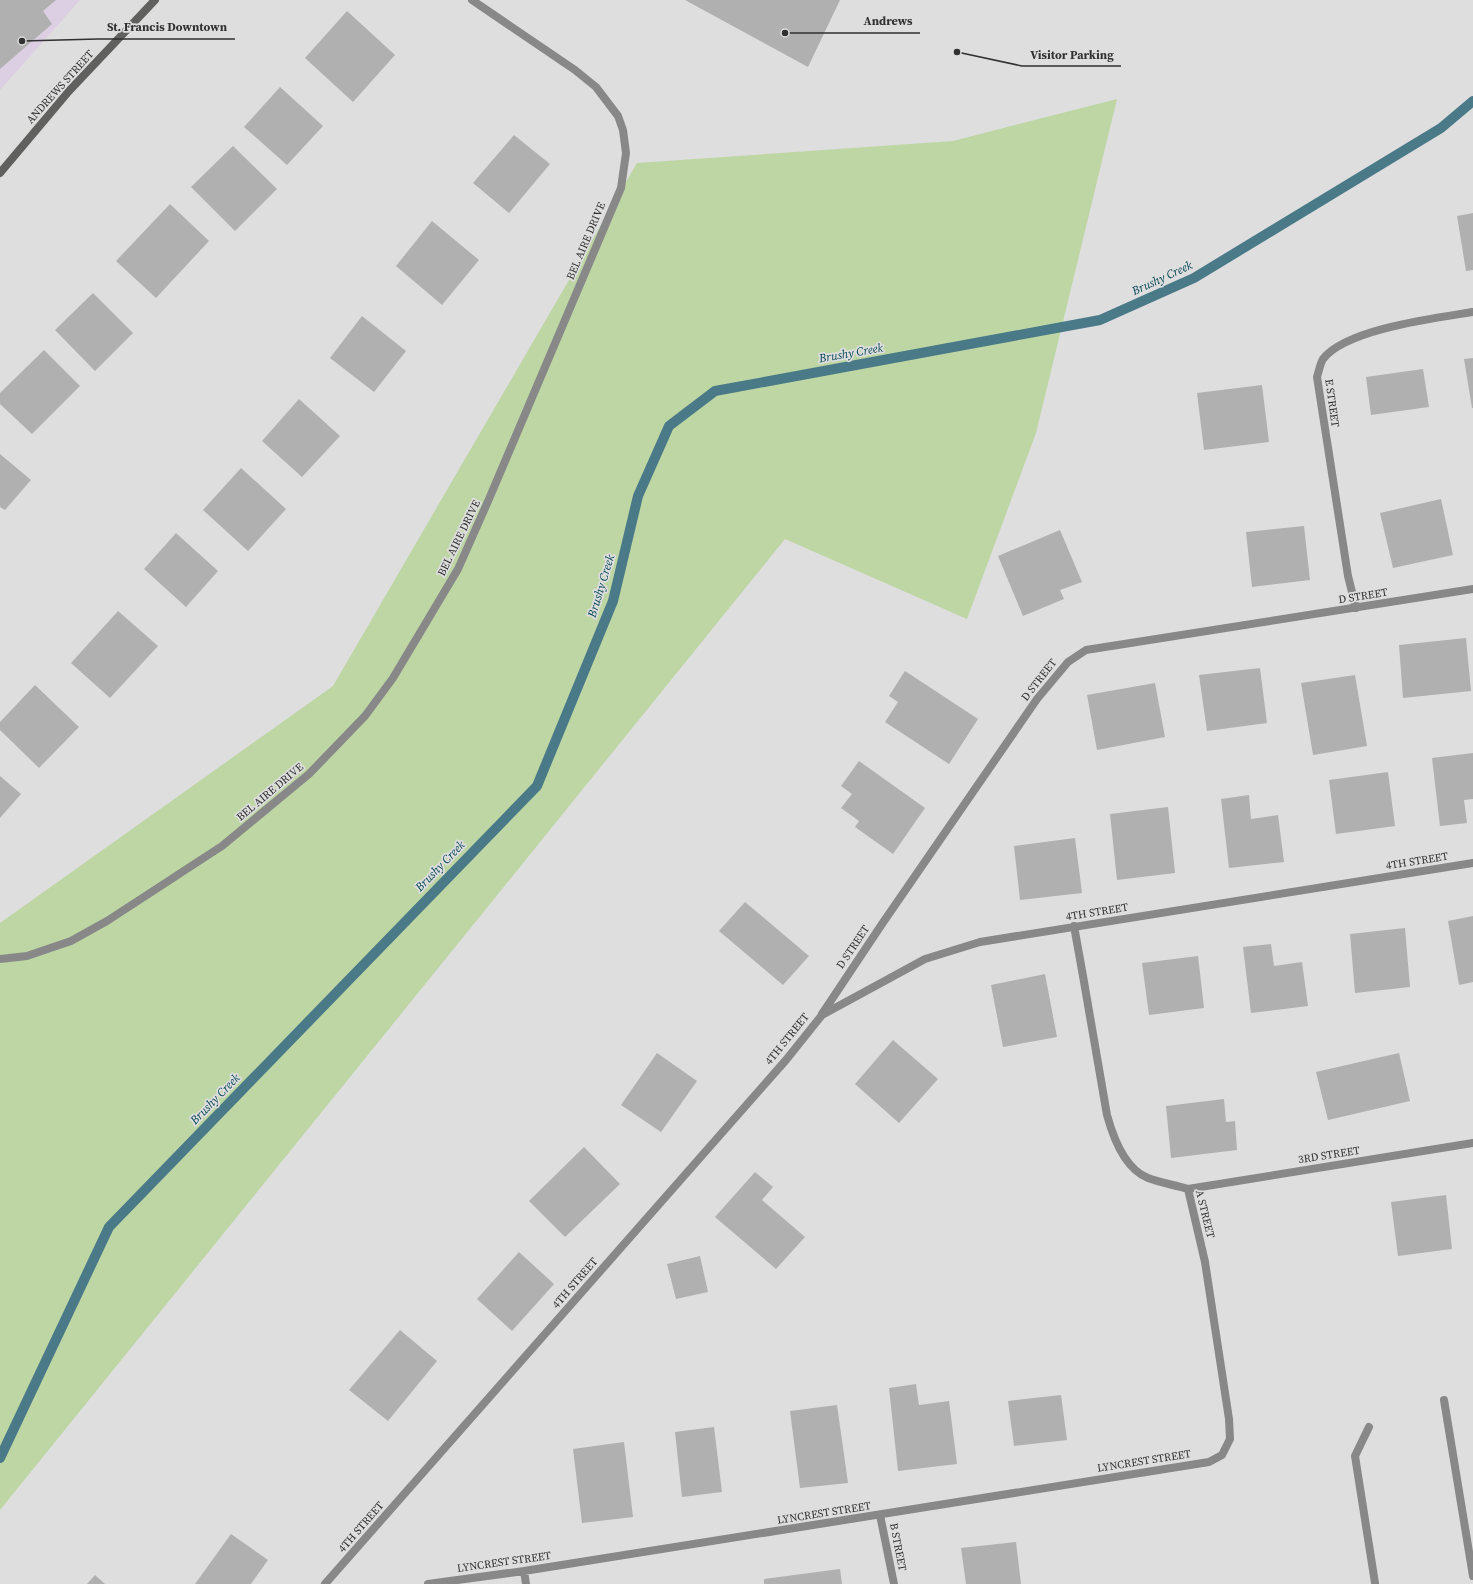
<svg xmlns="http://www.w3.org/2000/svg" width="1473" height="1584" viewBox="0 0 1473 1584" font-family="'Source Serif 4',serif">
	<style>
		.medical { fill: #dccfe3 }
		.green { fill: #bdd6a3 }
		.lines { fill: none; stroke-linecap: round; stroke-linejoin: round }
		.stream { stroke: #4a7a88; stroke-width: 10 }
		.building { fill: #b1b0b0 }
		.lane { stroke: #888; stroke-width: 8 }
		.street { stroke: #888; stroke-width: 8 }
		.secondary { stroke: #60605f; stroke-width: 8 }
		.labels { text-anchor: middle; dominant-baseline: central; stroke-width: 3.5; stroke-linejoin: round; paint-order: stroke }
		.street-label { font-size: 11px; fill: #313131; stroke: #dededf }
		.water-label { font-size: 12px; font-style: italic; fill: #034553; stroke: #dededf }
		.leader { fill: none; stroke: #313131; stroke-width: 1.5 }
		.callout-dot { fill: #313131; stroke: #dededf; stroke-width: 1.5 }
		.callout-label { font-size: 12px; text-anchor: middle; font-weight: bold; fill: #313131; stroke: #dededf; stroke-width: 3.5; stroke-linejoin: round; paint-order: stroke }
	</style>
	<rect width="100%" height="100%" fill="#dededf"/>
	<path class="medical" d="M0 0H80L0 90Z"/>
	<path class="green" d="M1117 99 1036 433 967 619 785 539 0 1510V923L333 686 637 163 953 141Z"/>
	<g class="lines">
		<path class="stream" d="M0 1458 109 1227 537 786 613 601 638 496 669 426 715 391 1100 320 1194 278 1441 128 1473 101"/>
	</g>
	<path class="building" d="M0 0H56L43 11 52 24 0 69Z
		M685 0H840L808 67Z
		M347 11 395 55 353 102 305 58Z
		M280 87 323 126 287 165 244 127Z
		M514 135 550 164 509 213 473 183Z
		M233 146 277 189 235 231 191 187Z
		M170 204 209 241 156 298 116 261Z
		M1473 213V270L1466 271 1457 216Z
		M432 221 479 260 442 305 396 266Z
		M93 293 133 333 95 371 55 330Z
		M362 316 406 351 374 392 330 358Z
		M44 350 80 386 32 434 0 404V393Z
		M1473 358V408H1472L1464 359Z
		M1423 369 1429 407 1371 415 1366 377Z
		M1262 385 1269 442 1204 450 1197 393Z
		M299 399 340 436 302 477 262 441Z
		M0 454 31 480 5 510 0 507Z
		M241 468 286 509 248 551 203 510Z
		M1441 499 1453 555 1393 568 1380 513Z
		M1304 526 1310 580 1252 587 1246 532Z
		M1060 530 1082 582 1060 590 1064 599 1023 616 998 556Z
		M176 533 218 571 186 607 144 569Z
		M118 611 158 646 110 698 71 663Z
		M1466 638 1471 691 1403 698 1399 645Z
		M1260 668 1267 723 1207 731 1199 675Z
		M905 671 978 719 949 764 885 722 898 702 889 696Z
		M1355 675 1367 746 1313 755 1301 683Z
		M1155 683 1165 737 1097 750 1087 695Z
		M35 685 79 727 39 768 0 730V722Z
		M1473 753V799L1464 800 1467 823 1440 826 1432 758Z
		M859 761 925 808 893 854 855 827 859 821 841 808 852 794 841 786Z
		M1388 772 1395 826 1336 834 1329 780Z
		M0 776 21 794 0 818Z
		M1249 795 1251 819 1278 815 1284 862 1229 868 1221 799Z
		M1168 807 1175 873 1117 880 1110 814Z
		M1075 838 1082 893 1020 900 1014 846Z
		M745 902 809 956 783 985 719 931Z
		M1473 916V982L1459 985 1448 921Z
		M1405 928 1410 987 1355 993 1350 934Z
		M1271 944 1274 966 1302 962 1308 1006 1251 1013 1243 947Z
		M1198 956 1204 1008 1149 1015 1142 963Z
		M1045 974 1057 1037 1003 1047 991 985Z
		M893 1040 938 1079 899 1123 855 1084Z
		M657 1053 697 1081 661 1132 621 1105Z
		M1399 1053 1410 1101 1328 1120 1316 1072Z
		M1224 1099 1226 1122 1235 1121 1237 1150 1171 1158 1166 1106Z
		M584 1147 620 1184 565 1237 529 1201Z
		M755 1172 773 1187 762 1200 805 1237 776 1269 715 1217Z
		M1446 1195 1452 1249 1398 1256 1391 1202Z
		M519 1252 554 1284 512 1331 477 1299Z
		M700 1256 708 1292 676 1299 667 1264Z
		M400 1330 437 1361 388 1421 349 1390Z
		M916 1384 919 1405 949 1401 957 1464 898 1471 889 1388Z
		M1061 1395 1067 1440 1014 1446 1008 1401Z
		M837 1405 848 1483 800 1488 790 1411Z
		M714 1427 722 1492 682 1497 675 1432Z
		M624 1442 633 1517 582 1523 573 1449Z
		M231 1534 268 1560 251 1584H195Z
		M1016 1542 1021 1584H966L961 1548Z
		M840 1569 842 1584H764V1579Z
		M95 1575 105 1584H87Z"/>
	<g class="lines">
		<path class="lane" d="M1444 1400 1473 1576
			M1369 1427 1355 1456 1375 1583"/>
		<path class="street" d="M1356 608 1348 576 1317 377C1319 371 1320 364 1323 359 1346 329 1436 318 1473 312
			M0 959 27 956 71 941 107 921 222 846 309 774 365 716 393 678 458 569 489 499 621 188 626 153 623 130 618 116 596 87 575 70 472 0
			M822 1014 882 924 1037 699 1068 662 1086 650 1473 589
			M1188 1189 1473 1143
			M880 1515 894 1584
			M524 1571 526 1584
			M325 1584 786 1060 822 1015 925 959 980 942 1473 863
			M428 1584 524 1571 1209 1462 1222 1455 1230 1439 1229 1419 1205 1262 1188 1189C1175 1185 1161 1183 1148 1178 1125 1169 1113 1137 1107 1115L1083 976 1074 926"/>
		<path class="secondary" d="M0 173 69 91 155 0"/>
	</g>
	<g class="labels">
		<g class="street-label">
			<text transform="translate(60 87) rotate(-48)">ANDREWS STREET</text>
			<text transform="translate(586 241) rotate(-67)">BEL AIRE DRIVE</text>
			<text transform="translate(1332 403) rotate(82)">E STREET</text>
			<text transform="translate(459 538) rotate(-64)">BEL AIRE DRIVE</text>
			<text transform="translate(1363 596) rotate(-9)">D STREET</text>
			<text transform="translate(1039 680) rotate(-52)">D STREET</text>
			<text transform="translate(270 792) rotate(-40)">BEL AIRE DRIVE</text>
			<text transform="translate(1417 861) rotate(-9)">4TH STREET</text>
			<text transform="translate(1097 912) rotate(-9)">4TH STREET</text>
			<text transform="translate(853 947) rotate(-56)">D STREET</text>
			<text transform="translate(787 1039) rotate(-51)">4TH STREET</text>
			<text transform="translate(1329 1155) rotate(-9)">3RD STREET</text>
			<text transform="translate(1205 1214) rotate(76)">A STREET</text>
			<text transform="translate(575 1283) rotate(-49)">4TH STREET</text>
			<text transform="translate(1144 1461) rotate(-9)">LYNCREST STREET</text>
			<text transform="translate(824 1513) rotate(-9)">LYNCREST STREET</text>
			<text transform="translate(361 1527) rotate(-49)">4TH STREET</text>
			<text transform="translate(898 1547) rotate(79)">B STREET</text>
			<text transform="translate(504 1562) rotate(-8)">LYNCREST STREET</text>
		</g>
		<g class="water-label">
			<text transform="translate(1162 278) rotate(-25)">Brushy Creek</text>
			<text transform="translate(851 353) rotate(-10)">Brushy Creek</text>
			<text transform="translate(601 586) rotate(-73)">Brushy Creek</text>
			<text transform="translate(440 866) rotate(-46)">Brushy Creek</text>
			<text transform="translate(215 1099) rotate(-46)">Brushy Creek</text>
		</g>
	</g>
	<path class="leader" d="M785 33L855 33H920M22 41L98 39H235M957 52L1022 66H1121"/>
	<g class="callout-dot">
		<circle cx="785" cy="33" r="4"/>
		<circle cx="22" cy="41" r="4"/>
		<circle cx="957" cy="52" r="4"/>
	</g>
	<g class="callout-label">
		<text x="888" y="25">Andrews</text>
		<text x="167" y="31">St. Francis Downtown</text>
		<text x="1072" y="59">Visitor Parking</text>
	</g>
</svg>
